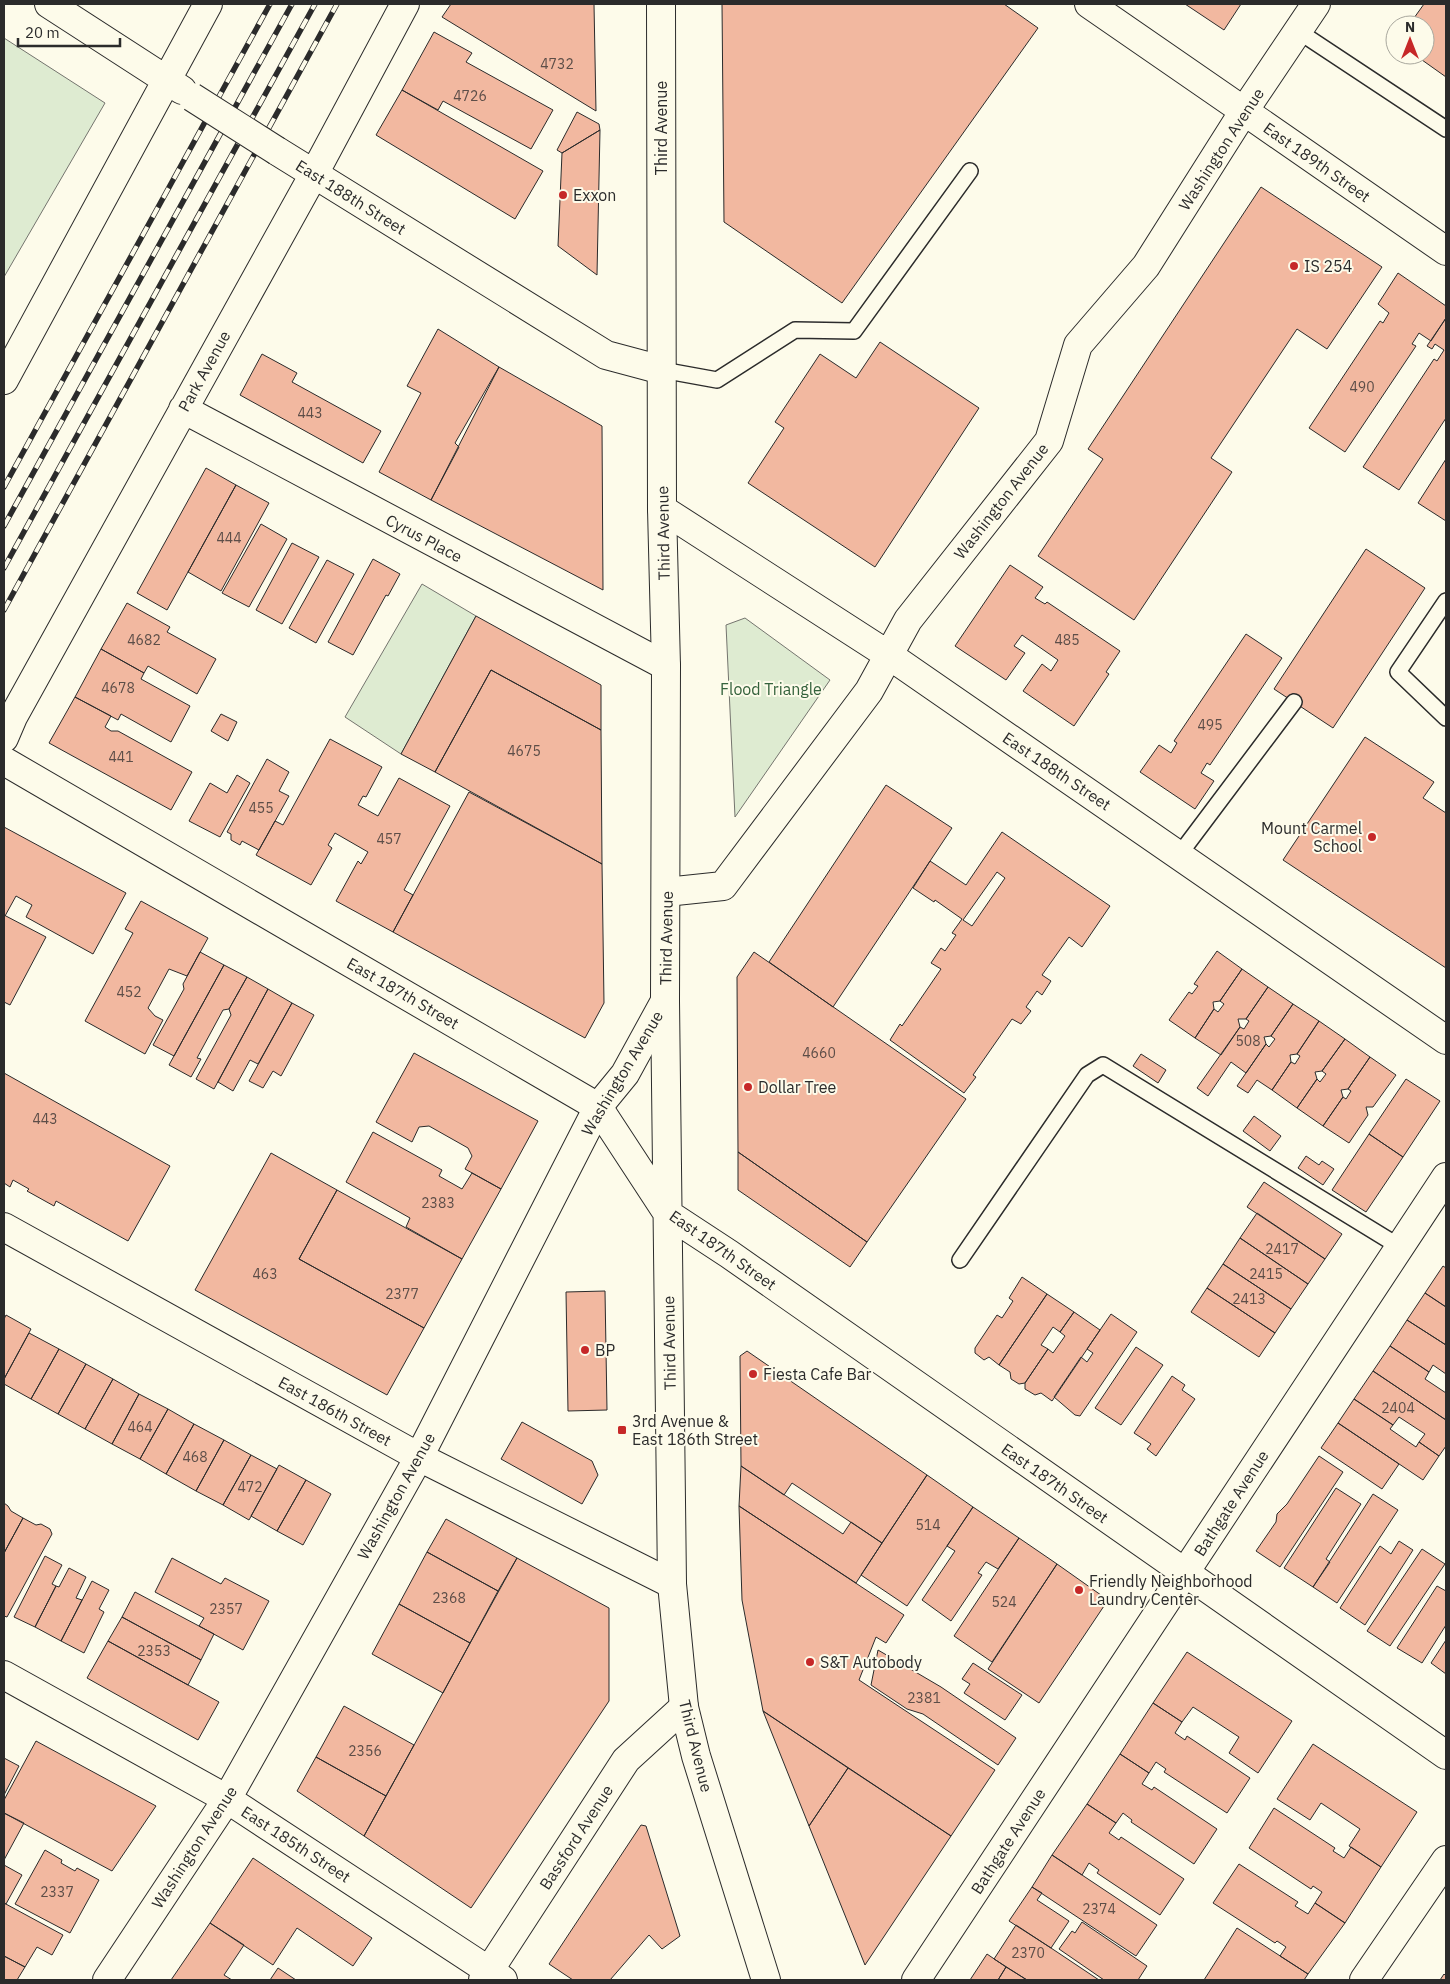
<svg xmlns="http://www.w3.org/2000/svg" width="1450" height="1984" viewBox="0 0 1450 1984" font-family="'IBM Plex Sans',sans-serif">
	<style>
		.green { fill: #deebd1; stroke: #74746e }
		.building { fill: #f2b8a0; stroke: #2b2b2b; fill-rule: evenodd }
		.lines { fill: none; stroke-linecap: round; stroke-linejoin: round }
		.lane-casing { stroke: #2b2b2b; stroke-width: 18 }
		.street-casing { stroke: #2b2b2b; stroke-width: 30 }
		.secondary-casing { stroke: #2b2b2b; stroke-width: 30 }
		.primary-casing { stroke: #2b2b2b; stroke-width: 30 }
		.lane { stroke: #fdfbea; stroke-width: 15 }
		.street { stroke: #fdfbea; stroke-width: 28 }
		.secondary { stroke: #fdfbea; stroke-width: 28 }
		.primary { stroke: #fdfbea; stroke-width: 28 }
		.rail-casing { stroke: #2b2b2b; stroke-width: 5.5 }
		.rail { stroke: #fdfbea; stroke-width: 4; stroke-dasharray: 11; stroke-linecap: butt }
		.street-bridge-casing { stroke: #2b2b2b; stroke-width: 30; stroke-linecap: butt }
		.street-bridge { stroke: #fdfbea; stroke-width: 28 }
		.poi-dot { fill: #c62828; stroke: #fdfbea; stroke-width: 2 }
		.labels { text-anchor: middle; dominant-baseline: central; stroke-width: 4; stroke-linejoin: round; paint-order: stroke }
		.number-label { font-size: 14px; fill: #5d4e48 }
		.street-label { font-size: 16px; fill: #2b2b2b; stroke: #fdfbea }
		.poi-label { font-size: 16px; fill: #2b2b2b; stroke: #fdfbea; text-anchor: start }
		.park-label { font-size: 16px; fill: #34623c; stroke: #fdfbea }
	</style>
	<rect width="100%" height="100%" fill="#fdfbea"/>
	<path class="green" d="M4 38 105 103 4 277Z
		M422 584 476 616 401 754 345 717Z
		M745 618 830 680 735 817 726 625Z"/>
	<path class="building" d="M451 4H594L596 111 442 17Z
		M722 4H1004L1038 28 842 303 724 222Z
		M1185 4H1241L1224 30Z
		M1424 4H1446V77L1415 55H1425V25H1409Z
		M434 32 472 53 466 62 553 110 531 149 443 101 438 110 402 90Z
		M402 90 543 171 515 219 376 135Z
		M577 112 599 124 600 130 562 153 557 150Z
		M600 130 597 275 558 246 562 153Z
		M1261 187 1382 267 1327 349 1297 329 1211 458 1232 472 1134 620 1038 556 1103 459 1088 449Z
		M1398 273 1446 306V318L1431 341 1419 333 1412 344 1416 346 1345 452 1309 428 1380 321 1383 323 1389 313 1378 304Z
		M1446 318V418L1399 490 1363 467 1434 359 1437 361 1444 350 1435 344 1432 349 1427 346Z
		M438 329 499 367 455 443 459 447 431 500 379 472 421 393 407 386Z
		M880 342 979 408 875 567 748 483 784 428 775 422 820 354 856 378Z
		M262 354 297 373 292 382 381 431 363 463 240 395Z
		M499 367 602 426 603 590 431 500Z
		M1446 459V521L1418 503Z
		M206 468 236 485 167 610 137 593Z
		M236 485 269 503 221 591 188 572Z
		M261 524 287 539 249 607 222 593Z
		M292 543 319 557 282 624 256 610Z
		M1366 549 1425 588 1333 728 1274 689Z
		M373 559 400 574 388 596 386 595 353 655 328 642Z
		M327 560 354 574 316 643 289 628Z
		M1010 565 1043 587 1035 598 1045 604 1047 602 1120 651 1106 672 1109 674 1074 726 1023 691 1042 664 1051 671 1058 660 1022 635 1014 646 1025 653 1006 680 955 646Z
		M127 603 170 627 167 632 216 659 197 694 148 666 144 673 101 649Z
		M476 616 601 685V730L491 670 435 772 401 754Z
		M1246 634 1282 658 1210 765 1207 763 1201 773 1214 781 1195 809 1140 772 1159 745 1171 753 1177 743 1174 741Z
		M101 649 144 673 141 679 190 706 171 742 121 714 118 720 75 697Z
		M491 670 601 730 602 864 435 772Z
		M75 697 111 716 105 727 111 731H118L192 772 171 810 49 743Z
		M221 714 237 722 228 741 211 731Z
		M1365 737 1434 782 1423 798 1446 813V968L1283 860Z
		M330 739 382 767 366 797 363 796 358 805 378 816 399 778 450 806 404 890 413 895 393 932 336 901 358 861 361 864 368 852 335 833 328 845 332 848 311 885 256 855 275 821 283 825Z
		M267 759 289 772 279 791 289 796 259 850 242 841 240 845 231 840V834L227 832Z
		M237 775 250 783 220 837 189 821 210 783 227 793Z
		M886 785 952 828 833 1007 769 962Z
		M469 792 602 864 604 1003 585 1038 393 932Z
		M4 827 126 893 93 954 26 917 32 905 16 896 5 916 4 915Z
		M1002 832 1110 906 1082 947 1069 937 1042 975 1051 981 1042 995 1037 991 1026 1007 1031 1011 1021 1024 1012 1019 973 1075 976 1077 964 1093 890 1040 900 1024 902 1026 941 969 931 963 941 948 945 951 956 935 952 933 962 919 935 900 934 902 913 888 930 861 966 885ZM997 872 1005 878 972 926 963 920Z
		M141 901 208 938 187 976 169 969 148 1008 155 1016 163 1020 145 1054 85 1021 133 933 125 929Z
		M4 915 46 937 10 1005 4 1002Z
		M1217 951 1242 969 1220 1001 1213 1002 1214 1009 1195 1038 1169 1020 1189 992 1192 994 1198 986 1194 984Z
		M200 952 224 965 174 1056 153 1045 184 989 183 984Z
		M754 952 966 1099 867 1242 738 1152 737 977Z
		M224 965 247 977 229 1009 223 1010 197 1058 201 1059 191 1077 169 1065Z
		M1242 969 1268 987 1246 1019H1238L1240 1027 1221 1055 1195 1038 1214 1009 1218 1012 1224 1004 1220 1001Z
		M247 977 268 989 214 1089 196 1079 231 1015 229 1009Z
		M1268 987 1293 1004 1271 1036 1264 1037 1266 1044 1246 1073 1231 1062 1208 1096 1197 1088 1240 1027 1244 1029 1249 1021 1246 1019Z
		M268 989 292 1003 258 1064 250 1060 233 1091 218 1082Z
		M292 1003 314 1015 281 1076 273 1071 263 1088 249 1081Z
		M1293 1004 1319 1021 1297 1054 1290 1055 1291 1062 1272 1090 1257 1080 1248 1093 1237 1086 1266 1044 1269 1047 1275 1039 1271 1036Z
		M1319 1021 1345 1039 1322 1071 1315 1072 1317 1079 1297 1108 1272 1090 1291 1062 1295 1064 1300 1056 1297 1054Z
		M1345 1039 1370 1057 1348 1089 1341 1090 1343 1097 1323 1126 1297 1108 1317 1079 1320 1082 1326 1074 1322 1071Z
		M414 1053 538 1121 501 1189 465 1169 472 1156 468 1148 429 1126 419 1127 412 1142 376 1122Z
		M1141 1054 1166 1070 1158 1083 1133 1066Z
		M1370 1057 1396 1075 1373 1107H1366L1368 1115 1349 1143 1323 1126 1343 1097 1346 1099 1351 1091 1348 1089Z
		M4 1073 170 1166 128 1241 56 1201 54 1206 27 1191 29 1189 13 1180 10 1187 4 1183Z
		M1406 1079 1440 1101 1403 1157 1369 1134Z
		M1254 1116 1281 1136 1270 1151 1243 1131Z
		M373 1132 442 1170 439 1176 462 1189 472 1173 501 1189 462 1259 406 1227 410 1218 346 1182Z
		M1369 1134 1403 1157 1366 1212 1332 1190Z
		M738 1152 867 1242 850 1267 738 1190Z
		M271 1153 337 1190 299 1259 424 1328 387 1395 195 1290Z
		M1306 1156 1319 1165 1322 1161 1334 1169 1323 1185 1298 1168Z
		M1264 1182 1342 1234 1325 1259 1247 1207Z
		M337 1190 462 1259 424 1328 299 1259Z
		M1257 1213 1325 1259 1308 1284 1240 1238Z
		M1240 1238 1308 1284 1291 1309 1223 1264Z
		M1223 1264 1291 1309 1275 1333 1207 1288Z
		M1443 1266 1446 1268V1307L1425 1293Z
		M1022 1277 1047 1294 999 1365 989 1357 984 1360 975 1353V1348L997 1315 1002 1318 1013 1301 1009 1298Z
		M1207 1288 1275 1333 1259 1357 1191 1312Z
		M605 1291 607 1410 568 1411 566 1292Z
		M1425 1293 1446 1307V1345L1407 1320Z
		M1047 1294 1074 1312 1060 1332 1053 1327 1041 1345 1048 1349 1025 1383 1019 1384 1011 1379 1010 1372 999 1365Z
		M1074 1312 1100 1330 1052 1401 1041 1393 1035 1395 1025 1389V1383L1048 1349 1053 1353 1065 1336 1060 1332Z
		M1111 1314 1137 1332 1080 1416 1075 1415 1054 1397 1081 1357 1087 1362 1093 1353 1087 1349Z
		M6 1315 31 1329 4 1379V1319Z
		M1407 1320 1446 1345V1374L1433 1365 1429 1372 1390 1346Z
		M29 1333 59 1349 31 1399 4 1384V1379Z
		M1390 1346 1429 1372 1425 1379 1446 1393V1420L1373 1371Z
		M1136 1347 1163 1365 1121 1425 1095 1408Z
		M59 1349 86 1364 58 1414 31 1399Z
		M747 1351 927 1475 882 1543 792 1483 784 1495 741 1466 740 1356Z
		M86 1364 113 1379 85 1429 58 1414Z
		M1373 1371 1446 1420V1446L1439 1456 1419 1442 1425 1434 1399 1417 1393 1425 1354 1399Z
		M1172 1376 1185 1385 1182 1390 1195 1399 1156 1456 1147 1449 1151 1444 1134 1433Z
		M113 1379 139 1394 112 1444 85 1429Z
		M139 1394 168 1409 140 1459 112 1444Z
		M1354 1399 1393 1425 1390 1429 1416 1447 1419 1442 1439 1456 1423 1480 1338 1423Z
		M168 1409 194 1424 166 1474 140 1459Z
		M522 1422 592 1461 598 1475 582 1504 501 1459Z
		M1338 1423 1399 1464 1382 1489 1321 1448Z
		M194 1424 224 1440 196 1491 166 1474Z
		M224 1440 251 1455 223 1505 196 1491Z
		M251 1455 277 1469 249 1520 223 1505Z
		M1319 1456 1343 1472 1280 1567 1256 1551 1276 1522 1277 1514 1287 1504Z
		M279 1465 306 1480 277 1531 251 1516Z
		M741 1466 843 1534 851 1522 882 1543 856 1583 739 1506Z
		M927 1475 973 1507 907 1606 861 1575Z
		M306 1480 331 1494 303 1545 277 1531Z
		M1336 1488 1361 1504 1326 1559 1330 1562 1313 1587 1284 1568Z
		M1373 1494 1398 1510 1337 1603 1313 1587Z
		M4 1503 8 1506 11 1511 23 1518 4 1553Z
		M739 1506 904 1615 886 1643 876 1637 859 1680 995 1770 951 1836 763 1711 742 1600Z
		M973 1507 1019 1538 998 1569 986 1562 978 1573 982 1575 951 1621 922 1600 955 1551 947 1546Z
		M23 1518 36 1525 41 1524 50 1529 52 1534 7 1617 4 1616V1553Z
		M446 1519 517 1558 498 1591 427 1552Z
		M1019 1538 1057 1564 992 1662 954 1636Z
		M1399 1541 1413 1550 1365 1625 1340 1608 1380 1546 1391 1554Z
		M1422 1549 1445 1564 1390 1646 1367 1631Z
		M427 1552 498 1591 470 1643 399 1604Z
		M45 1556 62 1565 52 1584 56 1586 35 1627 14 1617Z
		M172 1558 221 1584 225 1578 269 1601 243 1650 199 1626 204 1618 155 1592Z
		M517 1558 609 1608V1701L471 1908 364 1836Z
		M1057 1564 1108 1600 1039 1703 988 1669Z
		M69 1568 86 1577 76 1598 82 1600 61 1641 35 1627 56 1586 59 1587Z
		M92 1581 109 1590 99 1609 104 1612 84 1653 61 1641Z
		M1437 1586 1446 1591V1625L1422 1663 1397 1648Z
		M135 1592 214 1634 201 1660 122 1617Z
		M399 1604 470 1643 443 1693 372 1654Z
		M122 1617 201 1660 188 1685 108 1641Z
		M1446 1640V1674L1431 1663Z
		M108 1641 219 1702 198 1740 87 1678Z
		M878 1650 941 1687 1016 1738 998 1765 923 1714 907 1709 871 1685Z
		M1187 1652 1292 1721 1258 1773 1229 1753 1239 1737 1193 1707 1182 1722 1153 1703Z
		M973 1663 1022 1695 1005 1720 964 1693 970 1684 962 1679Z
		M1153 1703 1182 1722 1175 1733 1185 1740 1187 1736 1250 1778 1227 1813 1164 1772 1166 1769 1156 1762 1149 1773 1120 1754Z
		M344 1706 414 1745 386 1796 316 1757Z
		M763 1711 848 1768 809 1826Z
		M36 1741 156 1806 112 1871 4 1813V1800Z
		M1313 1744 1417 1812 1381 1867 1349 1846 1360 1829 1321 1803 1310 1820 1277 1799Z
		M1120 1754 1149 1773 1142 1784 1152 1790 1154 1787 1217 1829 1194 1864 1131 1822 1132 1820 1123 1813 1116 1823 1087 1804Z
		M316 1757 386 1796 364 1836 297 1791Z
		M4 1758 19 1766 4 1795Z
		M848 1768 951 1836 865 1965 809 1826Z
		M1087 1804 1116 1823 1109 1833 1119 1840 1121 1837 1184 1879 1160 1915 1097 1873 1099 1870 1089 1863 1082 1875 1052 1855Z
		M1274 1808 1335 1848 1333 1851 1344 1858 1351 1847 1381 1867 1345 1923 1315 1903 1322 1892 1313 1886 1311 1889 1249 1848Z
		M4 1813 24 1823 4 1860Z
		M641 1825 646 1826 680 1936 662 1949 649 1935 610 1980H573L549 1964Z
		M45 1850 62 1860 61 1863 75 1871 77 1868 99 1880 70 1933 15 1904Z
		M1052 1855 1157 1925 1136 1956 1032 1887Z
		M253 1858 372 1938 353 1966 297 1928 273 1965 210 1923Z
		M1239 1864 1298 1902 1295 1906 1308 1914 1315 1903 1345 1923 1308 1974 1280 1956 1286 1947 1277 1941 1275 1943 1213 1903Z
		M4 1865 22 1875 6 1904 4 1903Z
		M1032 1887 1042 1893 1037 1900 1069 1921 1051 1948 1009 1921Z
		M4 1903 63 1935 52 1955 37 1947 25 1967 4 1956Z
		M1082 1922 1147 1966 1138 1980H1104L1059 1949 1072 1931 1075 1933Z
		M210 1923 244 1945 224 1975 232 1980H171Z
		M1016 1925 1051 1948 1099 1980H1027L994 1959Z
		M1237 1928 1308 1974 1304 1980H1204Z
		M987 1954 1006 1967 998 1980H970Z
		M4 1956 25 1967 17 1980H4Z
		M1006 1967 1027 1980H998Z
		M278 1968 296 1980H270Z
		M1444 1974 1446 1976V1980H1440Z"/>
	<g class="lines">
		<defs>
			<path id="lane" d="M1298 31 1446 129
				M662 370 717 380 795 330 854 331 970 171
				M1446 601 1398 672 1446 718
				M1179 855 1294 702
				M960 1260 1087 1075 1103 1065 1400 1247"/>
			<path id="street" d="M49 4 182 90
				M277 151 606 355 662 370
				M4 380 208 4
				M183 409 666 666
				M662 509 890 656 1446 1040
				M4 738 13 717 314 174 405 4
				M666 892 723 886 869 691 908 620 1049 441 1078 345 1146 266 1244 111 1446 251
				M4 1227 419 1457 672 1584
				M4 1675 227 1799 503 1980
				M107 1980 227 1799 419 1457 598 1107 625 1074 665 1001
				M483 1980 626 1760 684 1707
				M916 1980 1446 1177
				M1364 1980 1446 1860"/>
			<path id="secondary" d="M661 4 662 509 666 666 665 1001 672 1584 684 1707 696 1756 766 1980
				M4 761 598 1107 668 1214 729 1254 1446 1755"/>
			<path id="primary" d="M1089 4 1244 111 1316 4"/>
		</defs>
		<use href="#lane" class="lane-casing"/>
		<use href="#street" class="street-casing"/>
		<use href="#secondary" class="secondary-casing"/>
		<use href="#primary" class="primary-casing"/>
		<use href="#lane" class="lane"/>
		<use href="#street" class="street"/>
		<use href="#secondary" class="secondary"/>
		<use href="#primary" class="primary"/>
		<defs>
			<path id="rail" d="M4 487 270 4
				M4 526 292 4
				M4 568 315 4
				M4 610 337 4"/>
		</defs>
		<use href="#rail" class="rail-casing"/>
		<use href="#rail" class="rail"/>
		<defs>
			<path id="street-bridge" d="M192 97 277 151"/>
		</defs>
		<use href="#street-bridge" class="street-bridge-casing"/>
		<use href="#street-bridge" class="street-bridge"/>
	</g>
	<g class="poi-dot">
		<circle cx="563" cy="195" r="5"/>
		<circle cx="1294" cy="266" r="5"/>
		<circle cx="1372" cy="837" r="5"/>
		<circle cx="748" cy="1087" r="5"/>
		<circle cx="585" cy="1350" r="5"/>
		<circle cx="753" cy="1374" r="5"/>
		<rect x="617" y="1425" width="10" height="10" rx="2.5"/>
		<circle cx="1079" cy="1590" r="5"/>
		<circle cx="810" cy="1662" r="5"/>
	</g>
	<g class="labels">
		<g class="number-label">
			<text x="557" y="64">4732</text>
			<text x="470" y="96">4726</text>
			<text x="1362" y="387">490</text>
			<text x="310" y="413">443</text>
			<text x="229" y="538">444</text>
			<text x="144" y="640">4682</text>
			<text x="1067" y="640">485</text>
			<text x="118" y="688">4678</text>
			<text x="1210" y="725">495</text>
			<text x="524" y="751">4675</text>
			<text x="121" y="757">441</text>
			<text x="261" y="808">455</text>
			<text x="389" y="839">457</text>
			<text x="129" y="992">452</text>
			<text x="1248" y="1041">508</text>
			<text x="819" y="1053">4660</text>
			<text x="45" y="1119">443</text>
			<text x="438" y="1203">2383</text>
			<text x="1282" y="1249">2417</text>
			<text x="265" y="1274">463</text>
			<text x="1266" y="1274">2415</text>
			<text x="402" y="1294">2377</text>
			<text x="1249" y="1299">2413</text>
			<text x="1398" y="1408">2404</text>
			<text x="140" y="1427">464</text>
			<text x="195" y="1457">468</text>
			<text x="250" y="1487">472</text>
			<text x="928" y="1525">514</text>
			<text x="449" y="1598">2368</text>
			<text x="1004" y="1602">524</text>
			<text x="226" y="1609">2357</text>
			<text x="154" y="1651">2353</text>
			<text x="924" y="1698">2381</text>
			<text x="365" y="1751">2356</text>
			<text x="57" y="1892">2337</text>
			<text x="1099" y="1909">2374</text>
			<text x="1028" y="1953">2370</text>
		</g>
		<g class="street-label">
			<text transform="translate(661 128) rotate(-90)">Third Avenue</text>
			<text transform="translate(1221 149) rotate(-57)">Washington Avenue</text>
			<text transform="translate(1317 162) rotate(35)">East 189th Street</text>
			<text transform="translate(351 197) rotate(32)">East 188th Street</text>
			<text transform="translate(204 371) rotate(-61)">Park Avenue</text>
			<text transform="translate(1001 501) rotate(-52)">Washington Avenue</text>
			<text transform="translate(663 533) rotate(-91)">Third Avenue</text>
			<text transform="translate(424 538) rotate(28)">Cyrus Place</text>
			<text transform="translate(1057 771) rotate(34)">East 188th Street</text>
			<text transform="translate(666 938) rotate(-89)">Third Avenue</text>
			<text transform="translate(403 993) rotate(30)">East 187th Street</text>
			<text transform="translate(622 1073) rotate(-59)">Washington Avenue</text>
			<text transform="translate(723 1250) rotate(35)">East 187th Street</text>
			<text transform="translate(669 1343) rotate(-91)">Third Avenue</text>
			<text transform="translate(335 1411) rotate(29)">East 186th Street</text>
			<text transform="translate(1055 1483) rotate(35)">East 187th Street</text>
			<text transform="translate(396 1496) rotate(-61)">Washington Avenue</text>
			<text transform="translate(1231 1503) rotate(-57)">Bathgate Avenue</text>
			<text transform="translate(696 1746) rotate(76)">Third Avenue</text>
			<text transform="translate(576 1837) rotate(-57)">Bassford Avenue</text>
			<text transform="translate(1008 1841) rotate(-57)">Bathgate Avenue</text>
			<text transform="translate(296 1844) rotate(33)">East 185th Street</text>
			<text transform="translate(194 1847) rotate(-57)">Washington Avenue</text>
		</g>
		<g class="poi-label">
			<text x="573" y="195">Exxon</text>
			<text x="1304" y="266">IS 254</text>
			<text x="1362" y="828" text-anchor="end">Mount Carmel<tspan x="1362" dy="18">School</tspan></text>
			<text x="758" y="1087">Dollar Tree</text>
			<text x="595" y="1350">BP</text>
			<text x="763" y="1374">Fiesta Cafe Bar</text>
			<text x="632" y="1421">3rd Avenue &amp;<tspan x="632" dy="18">East 186th Street</tspan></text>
			<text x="1089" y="1581">Friendly Neighborhood<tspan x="1089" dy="18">Laundry Center</tspan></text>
			<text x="820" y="1662">S&amp;T Autobody</text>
		</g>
		<g class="park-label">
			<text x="771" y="689">Flood Triangle</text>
		</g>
	</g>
	<rect width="1450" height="1984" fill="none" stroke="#2b2b2b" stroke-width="10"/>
	<g transform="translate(1410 40)"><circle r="24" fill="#fdfbea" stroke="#a9a89e"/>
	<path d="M0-4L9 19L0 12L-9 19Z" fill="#c62828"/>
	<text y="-8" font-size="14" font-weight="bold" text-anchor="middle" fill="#2b2b2b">N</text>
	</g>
	<path d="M18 38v8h102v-8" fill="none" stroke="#2b2b2b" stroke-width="2.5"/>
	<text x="25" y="38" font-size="15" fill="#2b2b2b" stroke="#fdfbea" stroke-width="4" paint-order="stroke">20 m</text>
</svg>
